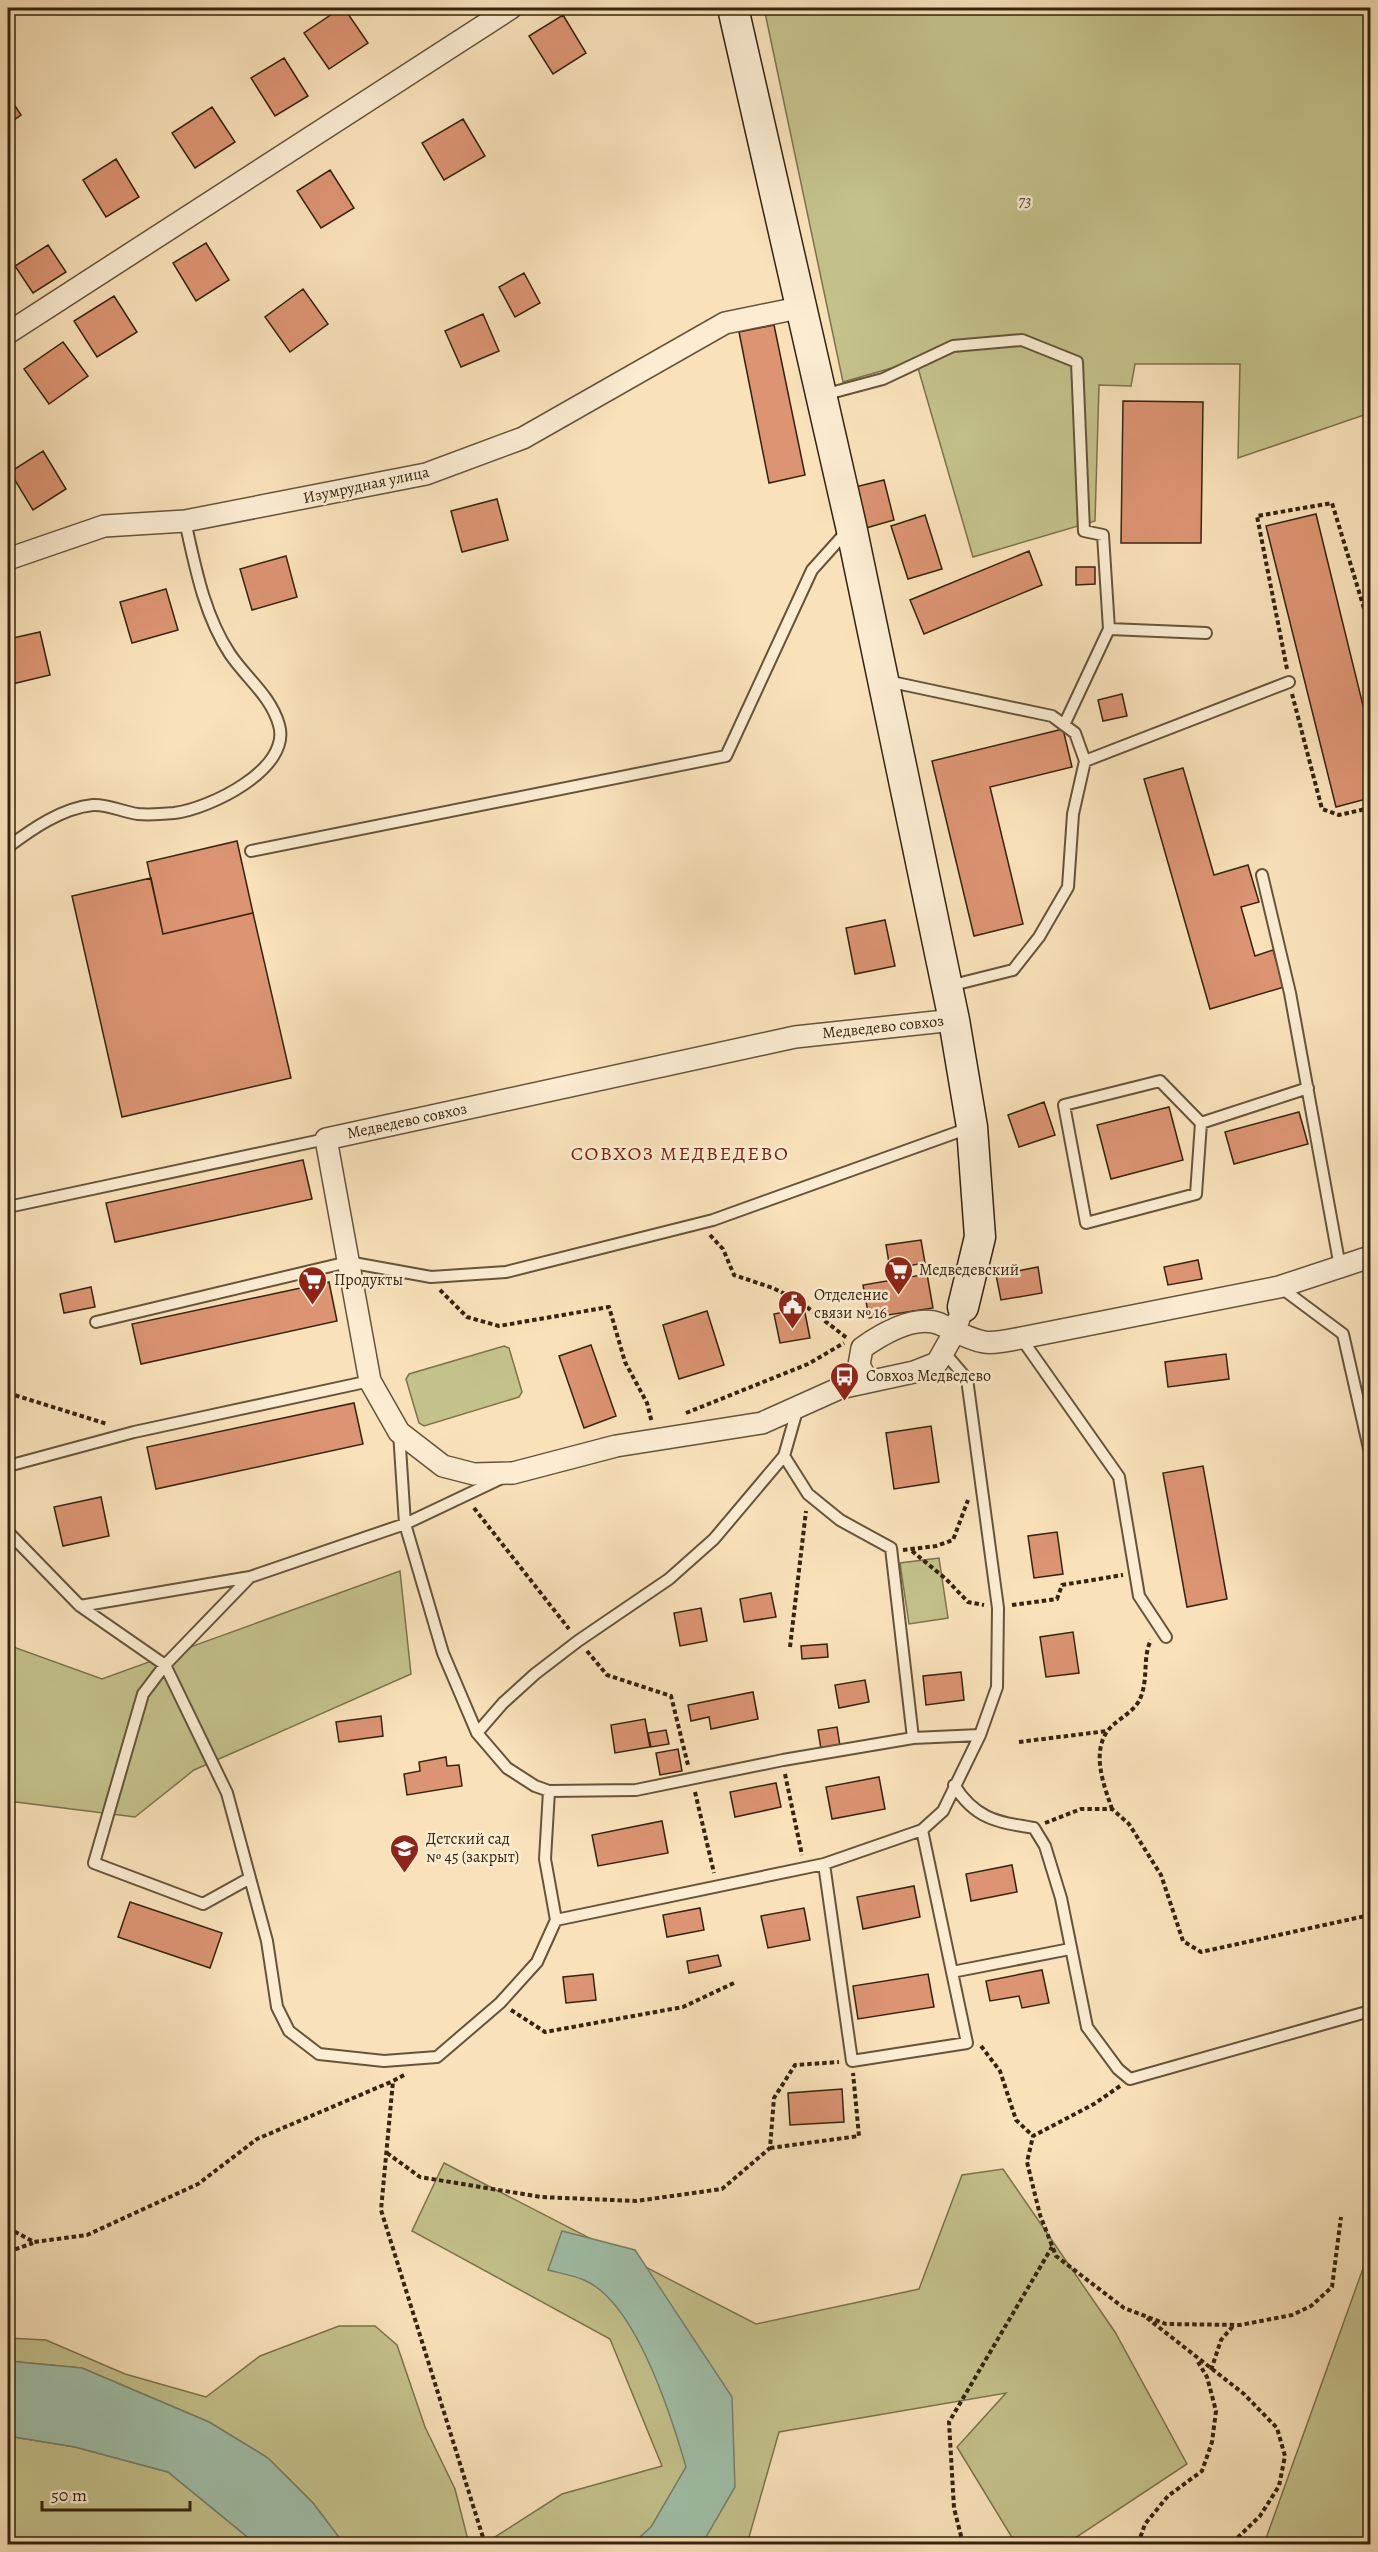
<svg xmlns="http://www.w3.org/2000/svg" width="1378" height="2552" viewBox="0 0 1378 2552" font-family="Alegreya,serif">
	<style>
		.green { fill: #c4c28b; stroke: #7c734d; stroke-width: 1.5 }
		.water { fill: #9fbfa9; stroke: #74816b; stroke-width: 1.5 }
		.building { fill: #dc9472; stroke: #34240f; stroke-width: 1.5 }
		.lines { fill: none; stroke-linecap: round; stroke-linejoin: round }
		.lane-casing { stroke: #65543a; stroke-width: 14 }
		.street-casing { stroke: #65543a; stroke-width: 24 }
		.secondary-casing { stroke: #34240f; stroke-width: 33 }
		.path { stroke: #34240f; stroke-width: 4; stroke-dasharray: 4.5 3; stroke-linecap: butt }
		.lane { stroke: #fbecd2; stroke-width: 10 }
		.street { stroke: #fbecd2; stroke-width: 21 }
		.secondary { stroke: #fbecd2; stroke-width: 30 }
		.labels { text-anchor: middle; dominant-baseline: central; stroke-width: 5; stroke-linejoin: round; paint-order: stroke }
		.park-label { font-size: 16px; font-style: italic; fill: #5f5334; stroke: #fbecd2 }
		.street-label { font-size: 16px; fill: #34240f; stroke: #fbecd2 }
		.poi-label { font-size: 16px; fill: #34240f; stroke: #fbecd2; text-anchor: start }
		.quarter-label { font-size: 20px; letter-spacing: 1.5px; fill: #7a1f14; stroke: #fbecd2 }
	</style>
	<rect width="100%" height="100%" fill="#f9e2ba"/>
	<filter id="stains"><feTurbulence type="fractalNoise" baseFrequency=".00333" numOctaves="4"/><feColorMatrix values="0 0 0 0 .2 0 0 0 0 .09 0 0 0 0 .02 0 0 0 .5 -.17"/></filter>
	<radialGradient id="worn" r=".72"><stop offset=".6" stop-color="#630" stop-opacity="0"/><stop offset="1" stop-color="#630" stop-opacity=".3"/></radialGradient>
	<path class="green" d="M764 8H1370V413L1238 458 1240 364H1135L1131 386 1099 385 1095 521 973 557 916 361 843 382Z
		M504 1346 509 1348 522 1392 519 1397 424 1426 419 1423 406 1379 409 1374Z
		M939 1558 948 1618 909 1624 900 1563Z
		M400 1571 411 1674 194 1770 135 1817 8 1801V1645L102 1679Z
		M444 2163 756 2324 919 2289 962 2175 1003 2169 1115 2332 1187 2464 1066 2544H1016L957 2447 1006 2393 779 2432 747 2544H484L562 2494 662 2466 610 2339 412 2231Z
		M1370 2249V2544H1264Z
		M339 2326H375L397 2345 425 2427 455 2489 469 2544H344L313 2503 268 2458 209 2422 82 2368 8 2361V2338L46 2340 125 2374 206 2397 260 2356Z
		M8 2436 75 2447 168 2472 256 2544H8Z"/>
	<path class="water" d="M562 2231 635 2250 732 2397 735 2487 702 2544H632L651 2527 686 2467C671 2415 636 2302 584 2280 572 2275 559 2273 548 2270Z
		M8 2361 82 2368 209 2422 268 2458 313 2503 344 2544H256L168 2472 75 2447 8 2436Z"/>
	<path class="building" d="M341 8H344L368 43 329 69 304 33Z
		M563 15 586 53 553 74 529 36Z
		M284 58 308 96 275 116 251 78Z
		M8 95 21 115 8 124Z
		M212 107 235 142 195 168 172 133Z
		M463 119 485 156 444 180 422 143Z
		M116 159 139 197 106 217 83 180Z
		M330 170 354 208 321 228 297 191Z
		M206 243 229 280 196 301 173 263Z
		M48 245 66 272 33 293 15 266Z
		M524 273 540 303 515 317 499 287Z
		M303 289 328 324 290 352 265 317Z
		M114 296 137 332 97 357 74 321Z
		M483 314 499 351 461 367 445 331Z
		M774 325 805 475 769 483 739 332Z
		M63 342 88 376 49 404 24 369Z
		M1123 401 1203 402 1201 543H1121Z
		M43 451 66 489 33 510 10 472Z
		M884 480 894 520 866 528 855 487Z
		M497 499 508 540 462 552 451 511Z
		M1316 514 1370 734V798L1336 807 1266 526Z
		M925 515 942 569 908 579 891 526Z
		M1029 551 1042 585 924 634 910 600Z
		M286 556 297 597 252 610 240 569Z
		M1076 567H1095V584L1076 585Z
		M166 589 178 630 132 643 120 602Z
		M40 632 50 675 12 684 8 664V639Z
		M1122 694 1127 716 1103 721 1098 700Z
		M1063 729 1072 767 990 787 1023 924 974 936 932 761Z
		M1183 768 1214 875 1248 865 1259 902 1241 907 1255 956 1273 950 1284 987 1210 1009 1144 779Z
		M237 841 253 913 163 934 147 862Z
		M151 878 163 934 253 913 291 1078 122 1117 72 896Z
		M885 920 895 966 855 974 846 928Z
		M1044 1102 1055 1135 1019 1147 1008 1115Z
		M1169 1107 1183 1160 1111 1179 1097 1125Z
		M1299 1112 1308 1144 1234 1164 1225 1132Z
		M303 1160 312 1199 115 1242 106 1203Z
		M921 1240 925 1263 890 1269 886 1245Z
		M1198 1260 1202 1279 1168 1285 1164 1267Z
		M1038 1267 1042 1293 1001 1300 996 1275Z
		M927 1274 933 1308 869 1318 863 1285Z
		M329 1282 337 1321 141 1364 132 1324Z
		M91 1287 95 1307 64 1313 60 1294Z
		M804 1308 810 1338 780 1343 774 1314Z
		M707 1311 724 1365 679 1379 663 1325Z
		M591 1345 616 1416 584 1428 559 1356Z
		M1226 1354 1229 1379 1168 1387 1165 1362Z
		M354 1403 363 1444 156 1489 147 1447Z
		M931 1426 939 1482 894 1489 886 1433Z
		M1203 1466 1227 1599 1187 1607 1163 1473Z
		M101 1497 109 1536 63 1546 54 1507Z
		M1057 1532 1063 1574 1034 1578 1028 1536Z
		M771 1593 776 1617 744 1622 740 1599Z
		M701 1608 707 1641 680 1646 674 1613Z
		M1073 1632 1079 1673 1046 1677 1040 1637Z
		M827 1644 828 1657 802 1659 801 1646Z
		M961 1672 964 1700 926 1705 923 1676Z
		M865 1680 869 1702 839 1708 835 1685Z
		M753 1692 758 1719 711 1729 709 1717 691 1721 688 1705Z
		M381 1716 383 1736 339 1742 336 1722Z
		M645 1719 650 1747 615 1753 611 1725Z
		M837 1727 840 1746 821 1749 818 1730Z
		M666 1730 669 1744 651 1747 648 1733Z
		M678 1749 682 1771 660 1775 656 1753Z
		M446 1757 447 1766 459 1765 462 1786 407 1795 404 1774 420 1771 419 1762Z
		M879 1777 885 1809 832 1819 826 1787Z
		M776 1783 781 1807 735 1817 730 1792Z
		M662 1821 668 1853 598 1866 592 1835Z
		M1012 1865 1017 1892 971 1901 966 1874Z
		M914 1886 920 1917 863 1929 857 1897Z
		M130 1902 222 1933 210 1968 118 1937Z
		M700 1908 704 1930 667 1937 663 1915Z
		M804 1908 810 1940 768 1948 761 1916Z
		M718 1955 721 1966 689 1973 687 1961Z
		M1042 1970 1049 2003 1022 2008 1019 1996 990 2001 986 1981Z
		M593 1974 596 2000 566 2003 563 1977Z
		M928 1974 934 2007 858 2019 853 1986Z
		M842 2089 844 2122 790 2125 788 2093Z"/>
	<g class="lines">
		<defs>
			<path id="lane" d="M823 395 883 379 953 346 1022 340 1077 362 1084 531 1103 535 1109 629 1206 633
				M887 681 1052 716 1075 733 1085 761
				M1064 725 1109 629
				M8 847C32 829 62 808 93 805 107 804 123 812 138 814 149 815 163 814 174 813 209 809 292 769 279 725 271 696 246 678 230 654 204 615 195 566 185 521
				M251 851 726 756 812 570 847 531
				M1262 875 1290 993 1340 1267
				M949 986 1013 970 1039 937 1068 887 1073 814 1085 761 1289 682
				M1201 1123 1196 1194 1086 1223 1064 1105 1160 1081 1201 1123 1308 1088
				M8 1207 326 1139
				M1280 1287 1343 1334 1370 1453
				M96 1322 348 1262 431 1277 506 1272 713 1220 969 1128
				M1021 1338 1119 1477 1139 1596 1166 1637
				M399 1432 405 1524 443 1653 477 1733 507 1768 535 1786 549 1791 636 1790 783 1760 913 1738 980 1735 997 1687 998 1608 967 1379 944 1352
				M784 1456 808 1494 840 1520 891 1548 913 1738
				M8 1466 134 1432 370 1381
				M8 1532 80 1606 250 1577 405 1524 502 1478
				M80 1606 165 1665 227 1793 267 1941 277 2007 289 2031 319 2054 384 2061 437 2057 500 2003 537 1962 556 1920 545 1859 549 1791
				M477 1733 503 1703 535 1674 578 1641 669 1579 714 1539 784 1456 798 1407
				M954 1785C975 1819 997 1822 1034 1828L1045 1846 1061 1898 1087 2027 1118 2069 1130 2079 1370 2011
				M824 1864 852 2061 967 2043 922 1830
				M250 1878 203 1904 94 1863 143 1694 165 1665 250 1577
				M556 1920 824 1864 922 1830 943 1811 980 1735
				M952 1972 1070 1949"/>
			<path id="street" d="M8 333 511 8
				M8 559 104 526 185 521 426 474 523 438 725 323 803 307
				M954 1020 795 1037 326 1139 370 1381 399 1432 443 1466 474 1474 513 1473 616 1446 762 1423 840 1388 914 1372 937 1363 954 1333 963 1307
				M868 1382 859 1365 862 1348C882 1334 915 1314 940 1324 955 1331 968 1339 984 1342 995 1344 1010 1340 1021 1338L1279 1287 1370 1257"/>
			<path id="secondary" d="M733 8 851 526 954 1020 972 1127 980 1237 963 1307"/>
		</defs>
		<use href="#lane" class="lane-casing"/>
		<use href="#street" class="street-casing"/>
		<use href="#secondary" class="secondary-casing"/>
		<path class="path" d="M1287 669 1257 516 1332 503 1370 628
			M1292 694 1322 809 1339 815 1370 808
			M710 1235 723 1249 734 1275 773 1288 799 1301 847 1338
			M440 1290 467 1317 499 1326 609 1307 625 1362 647 1403 652 1423
			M8 1393 107 1424
			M686 1413 808 1364 844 1343
			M8 1445 10 1453
			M474 1508 569 1629
			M903 1550 936 1546 953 1540 968 1500
			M912 1551 946 1579 968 1602 984 1605
			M1012 1605 1057 1599 1062 1585 1123 1575
			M790 1647 806 1511
			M587 1651 607 1675 671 1696 688 1765
			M1019 1742 1107 1731
			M785 1774 802 1855
			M695 1792 714 1873
			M1112 1809C1103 1783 1089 1747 1113 1725 1121 1718 1136 1709 1140 1699 1149 1678 1142 1658 1151 1640
			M1045 1823 1081 1809H1112L1129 1824 1161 1875 1183 1941 1201 1952 1370 1915
			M511 2010 545 2032 683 2007 736 1982
			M981 2046 1000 2071 1016 2120 1033 2136
			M404 2075 393 2081 381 2210 485 2544
			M1120 2086 1094 2104 1033 2136 1027 2162 1040 2215 1056 2256 1124 2308 1166 2324 1240 2325 1292 2315 1311 2306 1332 2287 1341 2217
			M770 2148 859 2136 853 2073
			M387 2153 420 2177 541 2197 636 2201 722 2189 770 2148 774 2098 795 2065 839 2062
			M8 2228 34 2242 87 2235 198 2184 257 2139 393 2081
			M8 2252 33 2243
			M1147 2318 1244 2394 1277 2428 1285 2456 1279 2486 1260 2516 1231 2544
			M1211 2370 1221 2340 1233 2326
			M963 2544 954 2508 949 2422 1052 2247
			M1138 2544 1145 2524 1168 2496 1202 2471 1212 2442 1216 2411 1207 2377 1198 2362"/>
		<use href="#lane" class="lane"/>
		<use href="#street" class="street"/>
		<use href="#secondary" class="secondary"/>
	</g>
	<defs>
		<symbol id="supermarket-pin" viewBox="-11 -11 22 30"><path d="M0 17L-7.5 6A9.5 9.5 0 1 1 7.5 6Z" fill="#8f2418" stroke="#fbecd2"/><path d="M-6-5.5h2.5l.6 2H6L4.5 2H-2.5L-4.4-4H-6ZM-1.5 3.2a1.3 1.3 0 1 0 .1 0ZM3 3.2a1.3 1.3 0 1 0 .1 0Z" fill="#fff"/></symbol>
		<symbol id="civic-pin" viewBox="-11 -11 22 30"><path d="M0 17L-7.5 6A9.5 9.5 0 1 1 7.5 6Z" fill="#8f2418" stroke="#fbecd2"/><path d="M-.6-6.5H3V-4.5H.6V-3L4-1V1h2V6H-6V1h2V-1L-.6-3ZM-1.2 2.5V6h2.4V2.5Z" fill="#fff"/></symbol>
		<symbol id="bus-pin" viewBox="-11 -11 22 30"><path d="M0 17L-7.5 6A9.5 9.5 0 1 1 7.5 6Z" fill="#8f2418" stroke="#fbecd2"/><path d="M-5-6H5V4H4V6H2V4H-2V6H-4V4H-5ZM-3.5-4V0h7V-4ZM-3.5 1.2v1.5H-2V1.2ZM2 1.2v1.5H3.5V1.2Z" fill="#fff"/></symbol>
		<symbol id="school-pin" viewBox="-11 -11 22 30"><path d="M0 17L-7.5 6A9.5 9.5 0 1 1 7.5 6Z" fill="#8f2418" stroke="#fbecd2"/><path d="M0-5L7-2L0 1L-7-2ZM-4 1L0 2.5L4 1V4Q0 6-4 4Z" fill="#fff"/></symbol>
	</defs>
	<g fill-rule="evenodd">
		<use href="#supermarket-pin" x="882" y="1254" width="33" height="45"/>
		<use href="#supermarket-pin" x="296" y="1264" width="33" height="45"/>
		<use href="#civic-pin" x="776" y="1288" width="33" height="45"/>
		<use href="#bus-pin" x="828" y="1360" width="33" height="45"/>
		<use href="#school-pin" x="388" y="1832" width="33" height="45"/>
	</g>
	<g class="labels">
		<g class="park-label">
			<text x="1025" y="201">73</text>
		</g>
		<g class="street-label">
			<text transform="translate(366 485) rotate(-12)">Изумрудная улица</text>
			<text transform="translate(883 1027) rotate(-6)">Медведево совхоз</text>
			<text transform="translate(407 1121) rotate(-12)">Медведево совхоз</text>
		</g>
		<g class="poi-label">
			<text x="919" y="1270">Медведевский</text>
			<text x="334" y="1280">Продукты</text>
			<text x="814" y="1295">Отделение<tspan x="814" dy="18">связи № 16</tspan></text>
			<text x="866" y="1376">Совхоз Медведево</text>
			<text x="426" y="1839">Детский сад<tspan x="426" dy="18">№ 45 (закрыт)</tspan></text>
		</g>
		<g class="quarter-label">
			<text x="680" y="1153">СОВХОЗ МЕДВЕДЕВО</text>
		</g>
	</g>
	<rect width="1378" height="2552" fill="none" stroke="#f9e2ba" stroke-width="30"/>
	<rect x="9" y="9" width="1360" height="2534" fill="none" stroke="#34240f" stroke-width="3"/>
	<rect x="15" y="15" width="1348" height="2522" fill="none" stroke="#34240f" stroke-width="1.5"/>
	<path d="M42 2501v9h148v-9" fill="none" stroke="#34240f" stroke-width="3"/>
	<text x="51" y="2501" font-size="18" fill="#34240f" stroke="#fbecd2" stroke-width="4.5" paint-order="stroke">50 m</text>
	<rect width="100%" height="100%" filter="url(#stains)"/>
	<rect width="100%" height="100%" fill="url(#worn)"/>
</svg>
